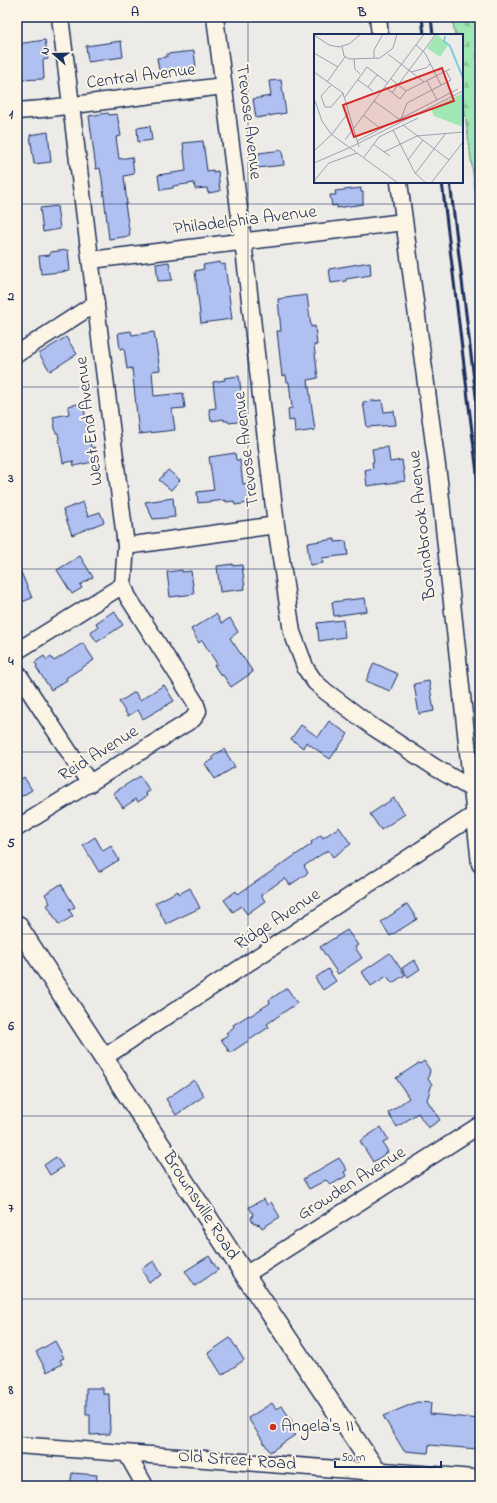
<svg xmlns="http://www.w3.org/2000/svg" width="497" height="1503" viewBox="0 0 497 1503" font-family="'Indie Flower',sans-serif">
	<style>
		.forest { fill: url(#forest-firs); stroke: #5e8b88 }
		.building { fill: #b0c1f1; stroke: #1b2f5e }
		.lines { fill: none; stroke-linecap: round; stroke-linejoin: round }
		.minor-casing { stroke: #1b2f5e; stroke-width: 19 }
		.tertiary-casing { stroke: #1b2f5e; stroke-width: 22 }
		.minor { stroke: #fcf5e5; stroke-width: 16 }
		.tertiary { stroke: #fcf5e5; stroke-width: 19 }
		.rail { stroke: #1b2f5e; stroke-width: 3 }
		.grid { fill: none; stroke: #1b2f5e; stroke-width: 1; stroke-opacity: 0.55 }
		.poi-dot { fill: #c8321e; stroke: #fcf5e5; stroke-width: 1.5 }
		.labels { text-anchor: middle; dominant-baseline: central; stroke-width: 4; stroke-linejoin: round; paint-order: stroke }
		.street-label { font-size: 18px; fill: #1b2f5e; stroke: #fcf5e5 }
		.poi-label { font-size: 18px; fill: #1b2f5e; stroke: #fcf5e5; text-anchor: start }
		.inset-river { fill: none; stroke: #7ecfd8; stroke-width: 2 }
		.inset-road { fill: none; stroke: #99a0b0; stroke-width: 1 }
		.view { fill: #d62828; fill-opacity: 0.15; stroke: #d62828; stroke-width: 2 }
		.inset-edge { fill: none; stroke: #1b2f5e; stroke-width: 2 }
		.neatline { fill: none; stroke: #1b2f5e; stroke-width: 1.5 }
		.grid-label { font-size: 13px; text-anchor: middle; font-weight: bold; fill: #1b2f5e }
	</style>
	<defs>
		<pattern id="forest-firs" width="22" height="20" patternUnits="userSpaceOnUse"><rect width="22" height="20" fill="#a1e7b3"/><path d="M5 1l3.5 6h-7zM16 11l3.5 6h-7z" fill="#8ac69c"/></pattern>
	</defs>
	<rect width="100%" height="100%" fill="#edebe7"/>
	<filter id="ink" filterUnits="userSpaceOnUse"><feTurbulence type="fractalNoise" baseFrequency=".025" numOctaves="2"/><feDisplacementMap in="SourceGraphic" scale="8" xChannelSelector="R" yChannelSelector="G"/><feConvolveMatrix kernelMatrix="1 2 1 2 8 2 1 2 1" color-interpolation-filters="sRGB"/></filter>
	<g filter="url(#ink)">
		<path class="forest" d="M452 17H480V226L462 91V35H455Z"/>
		<path class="building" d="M45 40 48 59 43 60 44 79 17 80V44Z
			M121 41 123 57 88 62 86 46Z
			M194 51 196 67 191 68V69L169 72V69L159 70 157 58 167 57V54Z
			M281 80 286 113 256 118 253 99 271 96 269 81Z
			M108 113 109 115 117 114 121 136 116 137 119 159 132 157 134 174 124 176 127 204H125L130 236 109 239 102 179 100 168 96 169 89 116Z
			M150 126 152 140 138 142 137 128Z
			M48 132 51 162 34 164 30 135Z
			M203 141 207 171 213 170V172L218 171 220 191 208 193 207 188 195 189 194 183 173 186V188L160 190 158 175 186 171 183 143Z
			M282 150 284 165 257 168 255 156 259 155V153Z
			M361 188V192H363V204L337 208V205L332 206 330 195H336L335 191Z
			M57 206 60 229 43 232 40 208Z
			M68 250 70 271 41 274 39 256 50 255V252Z
			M169 262 172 280 158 281 156 264Z
			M220 262 221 265 225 264 232 319 201 323 195 271 204 269 203 265Z
			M370 262 371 275 346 279V281L331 283 329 269Z
			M307 295 311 327 315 326 317 345H314L318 378 308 380 315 430 295 433 294 420 289 421 288 409 292 408 289 382H287L286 375 282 376 277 331H281L278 299Z
			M131 331 132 335 154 332 160 370 152 371 154 396 183 393 185 408 172 409 175 430 139 434 132 368 127 369 124 348 120 349 118 333Z
			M66 337 77 354 50 371 39 354Z
			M239 376 245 421 229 423 228 421H224V419L211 421 209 409 216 408 213 382 225 380 224 378Z
			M382 400 384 412 394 411 396 425 367 427 363 402Z
			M83 403 91 448 95 447 97 461 74 466 73 461 63 463 58 433H56L53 417 69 414 68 406Z
			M388 447 390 462 402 460 405 481 367 486 365 470 373 468 372 462H374L372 449Z
			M235 453 236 460H240L243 484 248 483 249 503 235 505 234 501 226 502V500L198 503 197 492 214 490 209 457Z
			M168 470 180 480 171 490 159 480Z
			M173 498 175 517 153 519 145 502Z
			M83 502 88 516 100 512 104 522 72 535 63 510Z
			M335 539V542L346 541 348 555 322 558 323 563 310 565 307 543Z
			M80 556 93 577 80 585 82 588 72 594 57 570Z
			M17 563 32 598 17 604Z
			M233 564V566L242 565 245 589 220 592 217 566Z
			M182 570V572L191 571 194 594 170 597 167 572Z
			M365 598 367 611 334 616 332 602Z
			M114 611 123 625 97 642 90 632 98 627 96 623Z
			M216 614 222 623 230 618 238 632 230 638 253 672 231 687 223 675 221 676 214 665 217 664 202 640 199 643 191 629Z
			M343 620 345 637 319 641 317 623Z
			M83 643 94 660 66 678 67 680 51 690 36 667 37 666 35 662 44 656 47 660 51 657 54 661Z
			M374 663 398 674 390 691 366 681Z
			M429 681 434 711 419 714 414 684Z
			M164 685 174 701 143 719 138 710 128 716 119 702 135 692 140 700Z
			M329 721 348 734 330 759 306 742 303 748 291 739 301 725 318 737Z
			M224 749 235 767 215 779 205 764 214 759 212 757Z
			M140 776 150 791 146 793 147 796 138 802 136 799 123 808 113 793Z
			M24 777 32 790 17 799V782Z
			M394 798 405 814 381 830 370 814Z
			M339 827 351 844 333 857 328 850 304 866 308 873 290 885 285 878 261 895 265 901 247 914 241 906 233 912 224 900 236 891 238 894 312 844 311 842 321 835 323 838Z
			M95 837 103 851 111 846 119 860 99 872 83 845Z
			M61 884 75 907 69 910 73 916 59 925 47 905 50 903 45 894Z
			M190 888 200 908 166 924 155 903 178 891 179 894Z
			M407 904 417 919 390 936 381 922Z
			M347 930 358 945 355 947 362 958 338 974 320 947Z
			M390 953 405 975 392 983 387 976 371 986 362 972Z
			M414 960 420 969 408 977 402 968Z
			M328 969 336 981 323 990 315 978Z
			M287 988 297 1003 267 1024 269 1027 230 1053 221 1039 228 1035 226 1033 234 1027 233 1025 249 1015 250 1016 270 1003 269 1000Z
			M424 1061 430 1070 428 1079 432 1084 427 1100 440 1120 428 1128 418 1113 397 1127 388 1113 409 1098 396 1078 419 1063 420 1064Z
			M194 1080 204 1096 176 1115 166 1099Z
			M381 1127 388 1139 383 1143 388 1152 373 1162 360 1141Z
			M56 1157 63 1167 50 1175 44 1165Z
			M339 1158 347 1170 344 1172 346 1176 331 1185 326 1180 309 1189 303 1179Z
			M264 1199 267 1205 271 1202 280 1217 262 1228 260 1225 253 1223 251 1219 253 1214 249 1207Z
			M209 1256 218 1270 195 1286 185 1271Z
			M154 1261 162 1275 149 1282 141 1269Z
			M230 1338 244 1360 222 1375 208 1353Z
			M55 1341 64 1358 60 1360 62 1364 47 1372 36 1352Z
			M86 1388H103V1394H109L110 1434 90 1435V1415H86Z
			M417 1402 431 1403 430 1414 480 1419 477 1449 429 1445 428 1453 404 1451 383 1416Z
			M272 1403 276 1409 282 1406 295 1426 291 1429 295 1435 270 1452 248 1418Z
			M72 1473 97 1475 96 1486H70Z"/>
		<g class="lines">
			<defs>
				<path id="minor" d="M215 17 243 241 276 525 292 632 306 669 315 682 325 691 373 727 436 768 472 789
					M378 17 380 35
					M17 111 42 109 223 86
					M399 182 439 481 480 864
					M91 260 404 222
					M17 354 96 303
					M126 546 276 525
					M17 651 123 585
					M17 672 90 784
					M17 828 193 719 198 711 195 702 128 597 123 585 126 546 60 17
					M103 1058 474 815
					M245 1275 480 1125
					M17 1445 377 1472 386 1486
					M127 1454 145 1486"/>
				<path id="tertiary" d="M17 925 245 1275 377 1472 480 1480"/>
			</defs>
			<use href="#minor" class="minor-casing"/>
			<use href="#tertiary" class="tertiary-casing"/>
			<use href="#minor" class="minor"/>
			<use href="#tertiary" class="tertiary"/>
			<path class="rail" d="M422 17 424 35
				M431 17 433 35
				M442 182 480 498
				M450 182 480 429"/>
		</g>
	</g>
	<path class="grid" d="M248 17V1486M17 204H480M17 387H480M17 569H480M17 752H480M17 934H480M17 1116H480M17 1299H480"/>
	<circle class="poi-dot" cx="273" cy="1427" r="4"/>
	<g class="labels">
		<g class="street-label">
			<text transform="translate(141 77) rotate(-7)">Central Avenue</text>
			<text transform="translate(248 122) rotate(83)">Trevose Avenue</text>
			<text transform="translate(245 221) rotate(-7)">Philadelphia Avenue</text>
			<text transform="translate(90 421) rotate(-97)">West End Avenue</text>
			<text transform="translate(247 449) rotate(-97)">Trevose Avenue</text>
			<text transform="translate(423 525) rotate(-96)">Boundbrook Avenue</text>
			<text transform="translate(99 754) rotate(-32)">Reid Avenue</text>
			<text transform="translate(278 920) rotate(-33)">Ridge Avenue</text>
			<text transform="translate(352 1184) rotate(-32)">Growden Avenue</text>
			<text transform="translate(200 1206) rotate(57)">Brownsville Road</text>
			<text transform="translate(237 1461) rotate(4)">Old Street Road</text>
		</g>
		<g class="poi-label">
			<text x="281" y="1427">Angela's II</text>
		</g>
	</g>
	<g transform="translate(314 34)">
		<rect width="149" height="149" fill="#edebe7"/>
		<path d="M149 59V93L120 82 117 75Z" fill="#a1e7b3"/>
		<path d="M123 0 134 11 126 23 113 14Z" fill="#a1e7b3"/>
		<path class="inset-river" d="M131 2 130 7 136 12 149 44"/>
		<path class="inset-road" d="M0 1 15 11 25 13 35 10 47 0M102 11 111 19 127 51M28 12 30 22 35 25 66 24 79 14 83 0M0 19 24 33M74 20 110 48M60 24V16L69 0M40 25 41 35 46 40M0 38 29 59 45 113M97 38 112 34 117 29M77 45 92 57M44 46 59 57M113 47 123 66M13 48 31 23M17 51 7 62 11 73H17L29 59M54 53 63 41M71 53 86 65 92 57 136 35M78 59 122 0M31 63 53 33 74 49M0 64 8 87 17 100 84 149M60 67 85 85M49 81 67 95M87 85 93 69 137 46 132 37M89 91 135 126M79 96 101 139 112 149M18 100 35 78M31 106 110 0M43 107 144 55M59 110 76 122M0 117 18 100M70 118 103 102 149 98M50 123 65 103 104 84M94 126 109 106M0 129 37 113 149 57M101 140 132 99M0 147 15 129 43 119M117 149 149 108"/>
		<path class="view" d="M128 34 140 67 40 103 29 71Z"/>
		<rect width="149" height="149" class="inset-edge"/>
	</g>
	<rect width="497" height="1503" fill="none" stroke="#fcf5e5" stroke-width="44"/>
	<g transform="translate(54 54) rotate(290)" stroke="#fcf5e5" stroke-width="3" paint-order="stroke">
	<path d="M0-3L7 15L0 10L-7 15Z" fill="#1b2f5e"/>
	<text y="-6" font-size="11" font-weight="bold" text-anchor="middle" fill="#1b2f5e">N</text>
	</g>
	<path d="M335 1461v6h106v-6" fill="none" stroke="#1b2f5e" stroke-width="2"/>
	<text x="341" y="1461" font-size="12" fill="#1b2f5e" stroke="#fcf5e5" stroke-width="3" paint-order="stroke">50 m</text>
	<rect x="22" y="22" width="453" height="1459" class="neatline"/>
	<g class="grid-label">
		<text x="135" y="16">A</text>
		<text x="362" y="16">B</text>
		<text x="11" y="118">1</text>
		<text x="11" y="300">2</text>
		<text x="11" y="482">3</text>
		<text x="11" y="665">4</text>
		<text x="11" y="847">5</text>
		<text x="11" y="1030">6</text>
		<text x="11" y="1212">7</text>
		<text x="11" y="1394">8</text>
	</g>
</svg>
